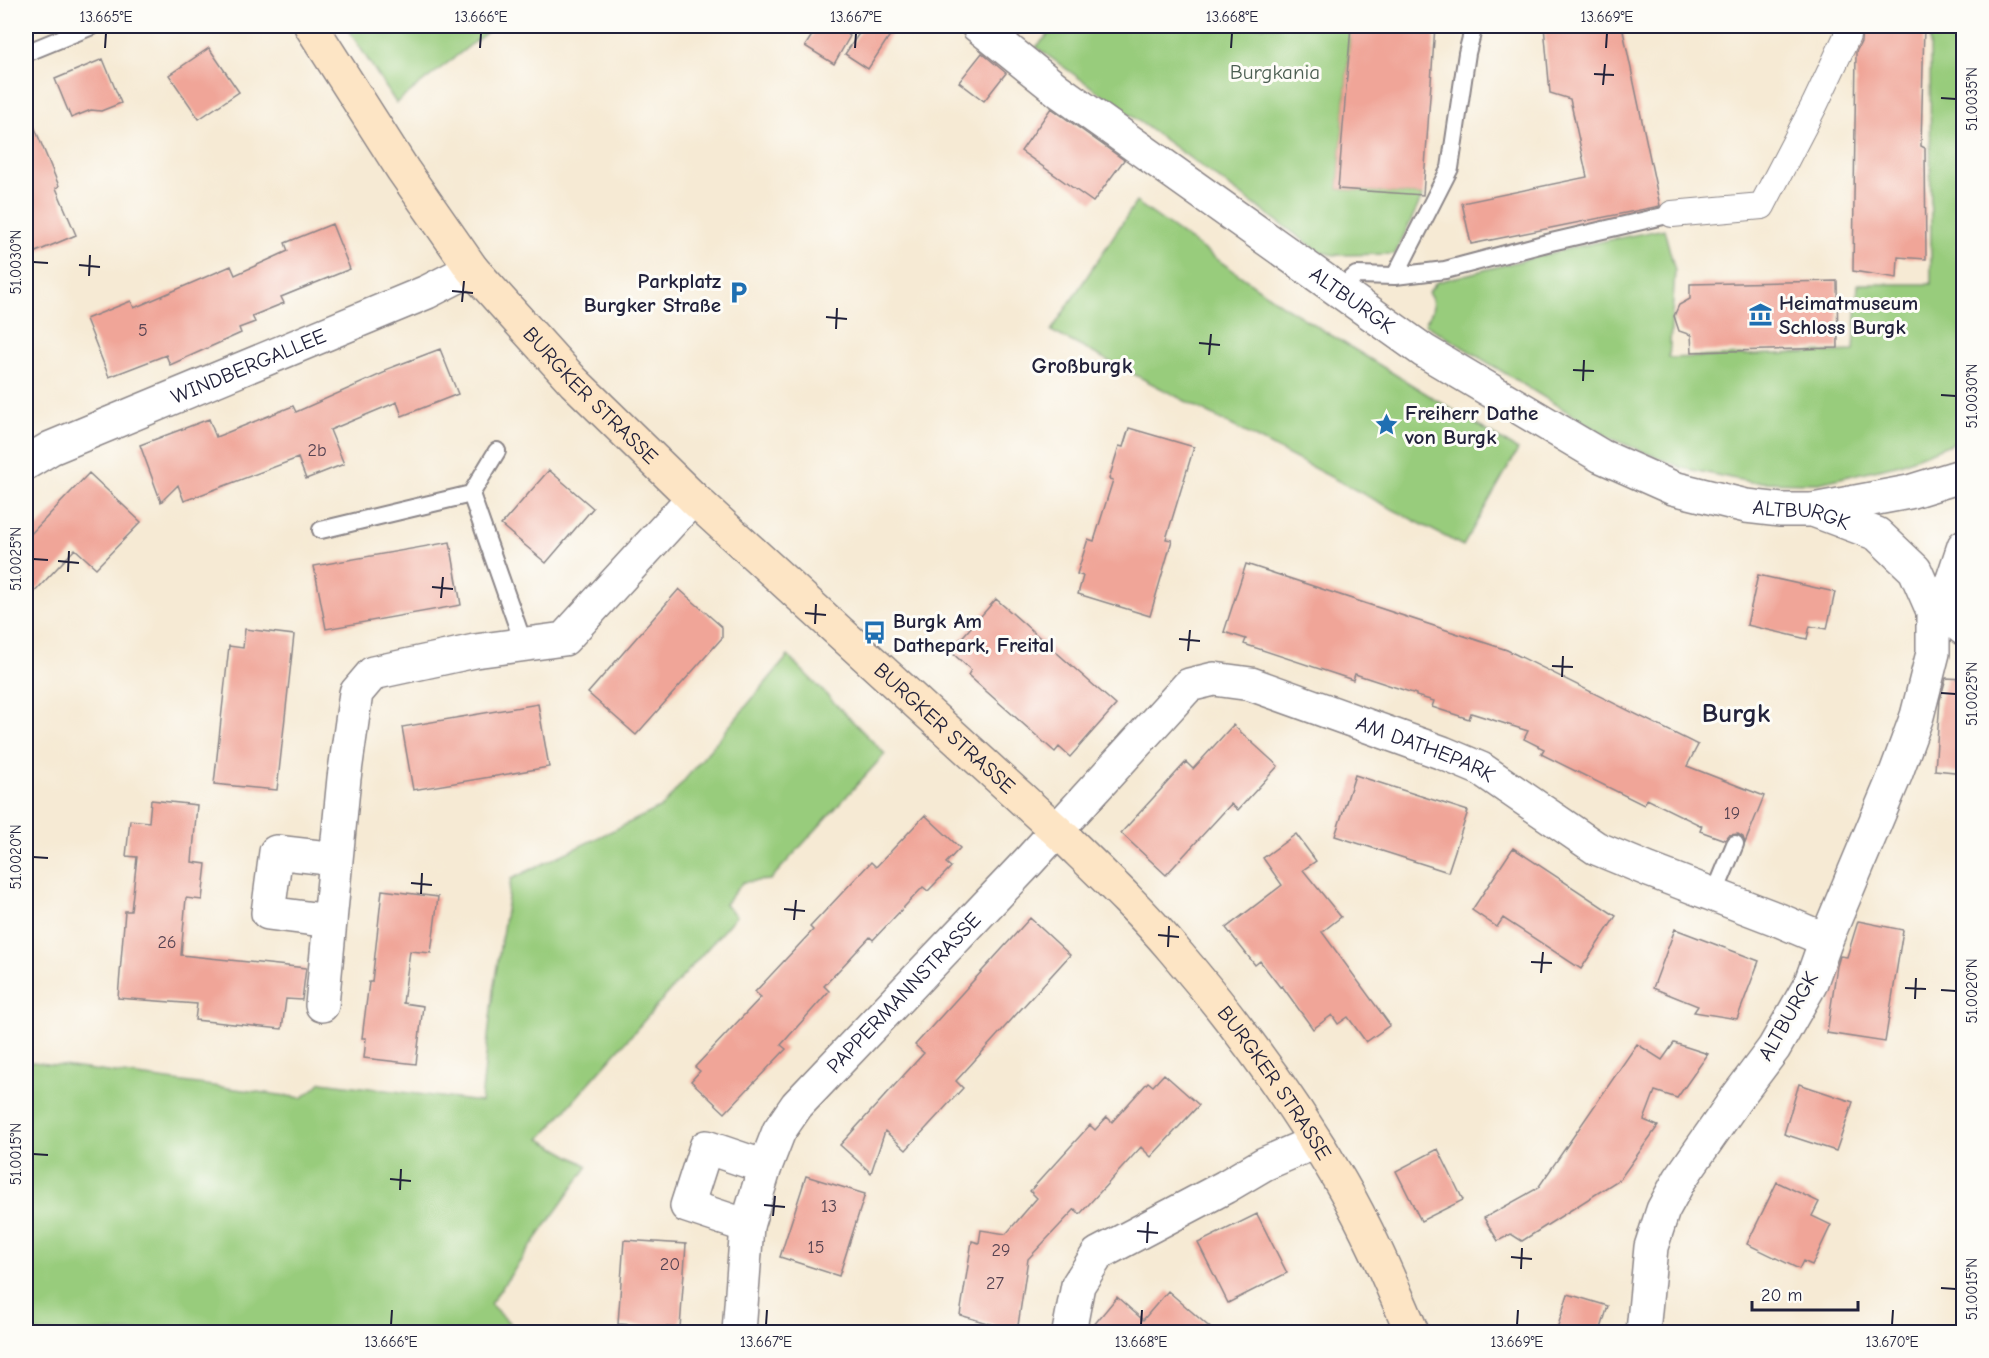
<svg xmlns="http://www.w3.org/2000/svg" width="1989" height="1358" viewBox="0 0 1989 1358" font-family="'Comic Neue',sans-serif">
	<style>
		.green { fill: #98cc7c; stroke: #5d775c; stroke-width: 1.5 }
		.building { fill: #f0a598 }
		.lines { fill: none; stroke-linecap: round; stroke-linejoin: round }
		.service-casing { stroke: #8c8688; stroke-width: 20 }
		.pedestrian-casing { stroke: #8c8688; stroke-width: 28 }
		.minor-casing { stroke: #8c8688; stroke-width: 36 }
		.secondary-casing { stroke: #8c8688; stroke-width: 36 }
		.service { stroke: #fff; stroke-width: 16 }
		.pedestrian { stroke: #fff; stroke-width: 26 }
		.minor { stroke: #fff; stroke-width: 33 }
		.secondary { stroke: #fde5c5; stroke-width: 33 }
		.ticks { fill: none; stroke: #22223b; stroke-width: 2 }
		.labels { text-anchor: middle; dominant-baseline: central; stroke-width: 6; stroke-linejoin: round; paint-order: stroke }
		.number-label { font-size: 18px; fill: #564352 }
		.park-label { font-size: 21px; fill: #4b5e52; stroke: #fdfcf7 }
		.poi-label { font-size: 21px; font-weight: bold; fill: #22223b; stroke: #fdfcf7; text-anchor: start }
		.street-label { font-size: 21px; fill: #22223b; stroke: #fdfcf7 }
		.neighbourhood-label { font-size: 22px; font-weight: bold; fill: #22223b; stroke: #fdfcf7 }
		.district-label { font-size: 27px; font-weight: bold; fill: #22223b; stroke: #fdfcf7 }
		.neatline { fill: none; stroke: #22223b; stroke-width: 2 }
		.ticks-label { font-size: 15px; text-anchor: middle; fill: #22223b }
	</style>
	<rect width="100%" height="100%" fill="#fdfcf7"/>
	<filter id="ink" filterUnits="userSpaceOnUse"><feTurbulence type="fractalNoise" baseFrequency=".0167" numOctaves="2"/><feDisplacementMap in="SourceGraphic" scale="12" xChannelSelector="R" yChannelSelector="G"/><feConvolveMatrix kernelMatrix="1 2 1 2 8 2 1 2 1" color-interpolation-filters="sRGB"/></filter>
	<filter id="wash" filterUnits="userSpaceOnUse"><feTurbulence type="fractalNoise" baseFrequency=".008" numOctaves="4" result="noise"/><feDisplacementMap in="SourceGraphic" scale="24" xChannelSelector="R" yChannelSelector="G"/><feGaussianBlur stdDeviation="1.35" result="paint"/><feColorMatrix in="noise" values="0 0 0 0 0 0 0 0 0 0 0 0 0 0 0 0 0 1.4 0 .05"/><feComposite in="paint" operator="in"/></filter>
	<g filter="url(#wash)">
		<rect width="100%" height="100%" fill="#f6ead4"/>
		<path class="green" d="M346 26H495L396 103Z
			M1057 26H1351L1338 189 1423 195 1395 254 1335 255 1320 252 1036 47Z
			M1930 26H1963V439L1900 464 1819 483 1750 482 1683 468 1610 438 1425 324C1432 312 1437 305 1428 293L1437 282 1579 246 1664 229 1675 271 1669 358 1854 351 1858 284H1931Z
			M1136 202 1282 305 1518 450 1463 546 1051 331Z
			M788 656 885 754 770 880 743 882 725 904 736 916 540 1139 588 1166 490 1304 519 1332H26V1061L302 1098 322 1082 481 1102 493 991 511 879 662 807Z"/>
		<g id="blocks">
			<path class="building" d="M818 26H835L850 36 834 64 805 46Z
				M864 26H896L868 69 845 54Z
				M1351 26H1435L1423 195 1338 189Z
				M1544 26H1622L1660 206 1471 244 1462 203 1587 177 1570 99 1550 93Z
				M1862 26H1924L1921 146 1925 148 1926 259 1898 257 1897 278 1853 271 1856 52 1861 42Z
				M209 48 239 92 199 119 169 75Z
				M982 53 1006 73 984 101 959 82Z
				M103 59 121 103 101 111 91 110 71 118 55 79Z
				M26 107 59 186 56 188 76 235 26 256Z
				M1051 108 1124 160 1093 202 1021 151Z
				M332 224 350 269 281 297 284 303 252 316 255 322 239 328 241 333 170 365 166 355 109 377 86 319 131 301 134 308 231 266 235 275 288 251 285 243Z
				M1837 281 1838 348 1692 352 1691 335 1679 331 1674 316 1679 305 1690 299V284Z
				M440 349 458 394 402 416 397 402 330 430 344 464 306 479 298 458 184 501 178 485 161 502 140 445 209 419 216 437 293 406 296 412 386 372 385 370Z
				M1129 428 1194 447 1166 539 1172 540 1150 616 1078 594 1083 576 1077 574 1088 539 1094 541 1113 480 1109 479 1119 446 1123 447Z
				M549 470 593 508 546 563 501 525Z
				M89 473 141 522 96 568 75 549 26 601V539Z
				M450 542 461 605 326 629 314 566Z
				M1246 564 1507 650 1698 745 1687 766 1764 796 1745 843 1743 837 1738 834 1729 835 1725 840 1700 831 1702 826 1647 799 1644 805 1541 754 1544 749 1524 739 1528 731 1471 713 1469 719 1432 707 1434 701 1416 696V694L1355 674 1353 680 1244 644 1246 639 1224 632Z
				M1758 575 1835 592 1827 629 1810 626 1807 639 1747 625Z
				M679 589 722 627V638L636 735 588 693Z
				M996 599 1116 705 1070 757 1059 747 1055 752 1005 708 968 675 971 670 950 651Z
				M245 629 294 635 277 790 214 784 229 646 243 648Z
				M1946 678 1964 679V773L1935 770 1940 700Z
				M538 704 549 767 413 790 402 727Z
				M1233 725 1278 766 1238 810 1231 804 1166 875 1121 833 1186 762 1193 769Z
				M1355 775 1468 811 1448 872 1335 836Z
				M151 800 197 805 192 862 206 864 202 900 186 898 181 955 306 968 302 1000 286 999 282 1029 195 1020 197 1004 118 998 125 911H131L137 857 126 856 130 820 149 822Z
				M925 815 960 848 946 863 951 867 928 891 923 887 873 940 870 937 824 986 829 991 781 1045 786 1049 725 1113 691 1081 700 1071 695 1067 761 997 755 992 813 930 810 927 871 862 876 867Z
				M1296 834 1316 861 1303 870 1341 917 1322 932 1390 1025 1366 1042 1348 1017 1338 1024 1332 1015 1313 1029 1282 986 1280 987 1260 961 1255 965 1226 928 1282 885 1263 858Z
				M1513 848 1616 916 1581 969 1503 918 1497 927 1472 910Z
				M382 890 438 897 431 953 410 951 403 1003 423 1006 416 1064 364 1058 366 1038H362L369 982H372Z
				M1030 918 1070 955 956 1081 963 1088 906 1150 885 1131 871 1173 840 1145 924 1053 915 1045Z
				M1858 921 1903 930 1885 1042 1827 1033 1837 966 1840 956 1847 957Z
				M1675 929 1759 961 1737 1019 1694 1012 1698 1006 1653 988Z
				M1674 1043 1708 1054 1677 1098 1655 1091 1644 1120 1658 1126 1620 1179 1522 1241 1511 1234 1498 1241 1484 1218 1538 1188 1637 1044 1662 1060Z
				M1164 1074 1199 1105 1151 1157 1141 1147 1080 1214 1075 1209 1028 1259 1017 1332 960 1315 972 1241 979 1243 981 1230 1006 1234 1037 1198 1030 1191 1090 1125 1095 1130 1107 1117 1112 1122 1148 1082 1153 1086Z
				M1799 1084 1853 1102 1836 1151 1784 1134Z
				M1438 1149 1463 1200 1421 1221 1396 1171Z
				M806 1176 865 1194 839 1276 780 1257Z
				M1777 1182 1819 1202 1812 1216 1831 1225 1812 1265 1803 1261 1799 1269 1747 1244Z
				M1257 1214 1287 1273 1228 1303 1198 1243Z
				M624 1240 686 1244 680 1328 618 1324Z
				M1168 1291 1215 1332H1088L1117 1297 1143 1320Z
				M1568 1294 1608 1306 1600 1332H1556Z"/>
		</g>
	</g>
	<g filter="url(#ink)">
		<use href="#blocks" fill-opacity="0" stroke="#8c8688" stroke-width="1.5"/>
		<g class="lines">
			<defs>
				<path id="service" d="M26 53 92 26
					M1395 276 1450 168 1467 53 1474 26
					M1338 291 1356 275 1395 276 1445 270 1547 243 1672 214
					M497 451 471 494 524 645
					M321 530 471 494
					M1714 895 1735 844"/>
				<path id="pedestrian" d="M1672 214 1762 206 1815 104 1847 36V26"/>
				<g id="minor">
					<path id="s1" d="M978 26 1059 91 1424 351 1601 456 1673 488 1746 506 1781 510H1813L1877 534 1915 570 1933 611V653L1917 716 1896 773 1826 940 1810 985 1774 1048 1735 1100 1680 1179 1663 1210 1651 1247 1643 1332"/>
					<path id="s2" d="M26 463 51 448 427 292 472 269"/>
					<path d="M1813 510 1909 492 1964 475"/>
					<path d="M1964 546 1952 582 1933 611 1952 619 1964 629"/>
					<path d="M336 859 276 852 268 913 330 921 344 778 356 693 373 673 475 651 564 639 693 498"/>
					<path d="M322 1005 330 921"/>
					<path d="M747 1226 687 1206 706 1147 765 1167"/>
					<path id="s3" d="M739 1332 747 1226 765 1167 779 1131 797 1105 1028 862 1189 685 1214 679 1251 684 1443 753 1481 769 1596 848 1649 870 1779 920 1826 940"/>
					<path d="M1069 1332 1078 1285 1098 1254 1225 1187 1264 1164 1315 1142"/>
				</g>
				<g id="secondary">
					<path id="s4" d="M311 26 403 170 472 269 574 382 693 498 1068 841C1104 876 1141 911 1173 949 1235 1021 1292 1099 1340 1181 1368 1229 1390 1281 1412 1332"/>
				</g>
			</defs>
			<use href="#service" class="service-casing"/>
			<use href="#pedestrian" class="pedestrian-casing"/>
			<use href="#minor" class="minor-casing"/>
			<use href="#secondary" class="secondary-casing"/>
			<use href="#service" class="service"/>
			<use href="#pedestrian" class="pedestrian"/>
			<use href="#minor" class="minor"/>
			<use href="#secondary" class="secondary"/>
		</g>
	</g>
	<path class="ticks" d="M105 48 106 33M480 48 481 33M855 48 856 33M1231 48 1232 33M1606 48 1607 33M1594 74 1614 75M1603 85 1605 64M1941 98 1956 99M33 262 48 263M79 265 100 267M89 276 90 255M452 291 473 293M462 302 464 281M826 317 847 319M836 329 837 308M1199 343 1220 345M1209 355 1211 334M1573 370 1594 371M1583 381 1584 360M1941 395 1956 396M33 559 48 560M58 561 79 563M68 572 69 551M432 587 453 589M441 598 443 577M805 613 826 615M815 624 816 604M1179 639 1200 641M1188 651 1190 630M1552 666 1573 667M1562 677 1563 656M1941 693 1956 694M33 857 48 858M411 883 432 885M421 894 422 873M784 909 805 911M794 920 796 900M1158 935 1179 937M1168 947 1169 926M1531 962 1552 963M1541 973 1543 952M1905 988 1926 989M1941 990 1956 991M1915 999 1916 978M33 1154 48 1155M390 1179 411 1181M400 1190 401 1169M764 1205 785 1207M773 1216 775 1196M1137 1231 1158 1233M1147 1243 1148 1222M1511 1257 1532 1259M1521 1269 1522 1248M1941 1288 1956 1289M391 1325 392 1310M766 1325 767 1310M1141 1325 1142 1310M1517 1325 1518 1310M1892 1325 1893 1310"/>
	<defs>
		<symbol id="parking-bare" viewBox="-9 -9 18 18"><path d="M-3.5-5.5H1a3.5 3.5 0 0 1 0 7H-1V5.5H-3.5ZM-1-3.4V-.6H.8a1.4 1.4 0 0 0 0-2.8Z" fill="#1f6fb2" stroke="#fdfcf7" stroke-width="2.5" paint-order="stroke"/></symbol>
		<symbol id="museum-bare" viewBox="-9 -9 18 18"><path d="M0-6L6-3V-2H-6V-3ZM-5-1h2V3h-2ZM-1-1h2V3h-2ZM3-1h2V3H3ZM-6 4H6V6H-6Z" fill="#1f6fb2" stroke="#fdfcf7" stroke-width="2.5" paint-order="stroke"/></symbol>
		<symbol id="sight-bare" viewBox="-9 -9 18 18"><path d="M0-6L1.8-2.2L6-1.7L2.9 1.2L3.7 5.4L0 3.3L-3.7 5.4L-2.9 1.2L-6-1.7L-1.8-2.2Z" fill="#1f6fb2" stroke="#fdfcf7" stroke-width="2.5" paint-order="stroke"/></symbol>
		<symbol id="bus-bare" viewBox="-9 -9 18 18"><path d="M-5-6H5V4H4V6H2V4H-2V6H-4V4H-5ZM-3.5-4V0h7V-4ZM-3.5 1.2v1.5H-2V1.2ZM2 1.2v1.5H3.5V1.2Z" fill="#1f6fb2" stroke="#fdfcf7" stroke-width="2.5" paint-order="stroke"/></symbol>
	</defs>
	<g fill-rule="evenodd">
		<use href="#parking-bare" x="722" y="276" width="33" height="33"/>
		<use href="#museum-bare" x="1744" y="298" width="33" height="33"/>
		<use href="#sight-bare" x="1370" y="408" width="33" height="33"/>
		<use href="#bus-bare" x="858" y="616" width="33" height="33"/>
	</g>
	<g class="labels">
		<g class="number-label">
			<text x="143" y="330">5</text>
			<text x="317" y="450">2b</text>
			<text x="1732" y="813">19</text>
			<text x="167" y="942">26</text>
			<text x="829" y="1206">13</text>
			<text x="816" y="1247">15</text>
			<text x="1001" y="1250">29</text>
			<text x="670" y="1264">20</text>
			<text x="995" y="1283">27</text>
		</g>
		<g class="park-label">
			<text x="1275" y="72">Burgkania</text>
		</g>
		<g class="poi-label">
			<text x="721" y="281" text-anchor="end">Parkplatz<tspan x="721" dy="24">Burgker Straße</tspan></text>
			<text x="1779" y="303">Heimatmuseum<tspan x="1779" dy="24">Schloss Burgk</tspan></text>
			<text x="1405" y="413">Freiherr Dathe<tspan x="1405" dy="24">von Burgk</tspan></text>
			<text x="893" y="621">Burgk Am<tspan x="893" dy="24">Dathepark, Freital</tspan></text>
		</g>
		<g class="street-label">
			<text stroke="none"><textPath href="#s1" startOffset="464">ALTBURGK</textPath></text>
			<text stroke="none"><textPath href="#s2" startOffset="243">WINDBERGALLEE</textPath></text>
			<text stroke="none"><textPath href="#s4" startOffset="465">BURGKER STRASSE</textPath></text>
			<text stroke="none"><textPath href="#s1" startOffset="968">ALTBURGK</textPath></text>
			<text stroke="none"><textPath href="#s4" startOffset="951">BURGKER STRASSE</textPath></text>
			<text stroke="none"><textPath href="#s3" startOffset="1062">AM DATHEPARK</textPath></text>
			<text stroke="none"><textPath href="#s3" startOffset="393">PAPPERMANNSTRASSE</textPath></text>
			<text transform="translate(1788 1016) rotate(-60)">ALTBURGK</text>
			<text stroke="none"><textPath href="#s4" startOffset="1437">BURGKER STRASSE</textPath></text>
		</g>
		<g class="neighbourhood-label">
			<text x="1082" y="366">Großburgk</text>
		</g>
		<g class="district-label">
			<text x="1736" y="713">Burgk</text>
		</g>
	</g>
	<rect width="1989" height="1358" fill="none" stroke="#fdfcf7" stroke-width="66"/>
	<path d="M1752 1301v9h106v-9" fill="none" stroke="#22223b" stroke-width="3"/>
	<text x="1761" y="1301" font-size="18" fill="#22223b" stroke="#fdfcf7" stroke-width="4.5" paint-order="stroke">20 m</text>
	<rect x="33" y="33" width="1923" height="1292" class="neatline"/>
	<g class="ticks-label">
		<text x="106" y="22">13.665°E</text>
		<text x="481" y="22">13.666°E</text>
		<text x="856" y="22">13.667°E</text>
		<text x="1232" y="22">13.668°E</text>
		<text x="1607" y="22">13.669°E</text>
		<text transform="translate(1972 99) rotate(-90)" y="5">51.0035°N</text>
		<text transform="translate(16 262) rotate(-90)" y="5">51.0030°N</text>
		<text transform="translate(1972 396) rotate(-90)" y="5">51.0030°N</text>
		<text transform="translate(16 559) rotate(-90)" y="5">51.0025°N</text>
		<text transform="translate(1972 694) rotate(-90)" y="5">51.0025°N</text>
		<text transform="translate(16 857) rotate(-90)" y="5">51.0020°N</text>
		<text transform="translate(1972 991) rotate(-90)" y="5">51.0020°N</text>
		<text transform="translate(16 1154) rotate(-90)" y="5">51.0015°N</text>
		<text transform="translate(1972 1289) rotate(-90)" y="5">51.0015°N</text>
		<text x="391" y="1347">13.666°E</text>
		<text x="766" y="1347">13.667°E</text>
		<text x="1141" y="1347">13.668°E</text>
		<text x="1517" y="1347">13.669°E</text>
		<text x="1892" y="1347">13.670°E</text>
	</g>
</svg>
